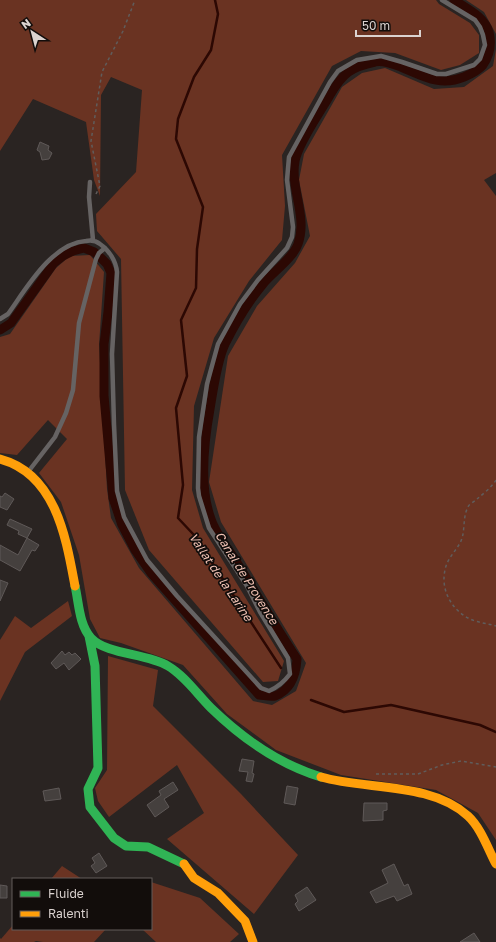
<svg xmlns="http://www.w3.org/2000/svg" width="496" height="942" viewBox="0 0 496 942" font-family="'Golos Text',sans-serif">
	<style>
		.green { fill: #6a3322 }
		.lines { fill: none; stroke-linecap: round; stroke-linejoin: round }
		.stream { stroke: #2c0803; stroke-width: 2.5 }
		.canal { stroke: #2c0803; stroke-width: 9 }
		.building { fill: #45403e; stroke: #5f5958 }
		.path { stroke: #605d5c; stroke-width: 1.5; stroke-dasharray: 3 3; stroke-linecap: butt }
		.lane { stroke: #666363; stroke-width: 4.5 }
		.fast { stroke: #30b455; stroke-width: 9 }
		.slow { stroke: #ff9f0a; stroke-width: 9 }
		.labels { text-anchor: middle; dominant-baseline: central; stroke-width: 3.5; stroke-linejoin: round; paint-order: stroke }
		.water-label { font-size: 12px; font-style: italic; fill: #f0c1b3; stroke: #120d0b }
	</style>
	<rect width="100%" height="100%" fill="#2a2422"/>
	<path class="green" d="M0 0H436L439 4 470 23 479 35V53L460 65 441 70 395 53 361 51 332 66 282 155 285 206 282 240 249 281 214 338 194 406 192 490 203 528 284 661 278 681 263 682 149 550 125 490 121 259 97 231 96 214 136 172 142 90 111 77 101 95 100 196 94 180 86 122 33 99 0 151Z
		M466 0H496V34L484 12Z
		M496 49V173L484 180 496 196V840L478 813 436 790 341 775 276 750 227 714 183 665 121 643 100 638 90 619 79 555 61 502 39 473 67 439 48 420 17 455 0 453V337L10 334 56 268 70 256 90 255 104 272 99 345 107 489 111 518 139 568 253 701 272 705 296 691 306 663 221 522 209 482 228 356 257 306 295 263 310 236 299 180 304 154 342 87 362 73 385 68 434 89 464 87 493 66Z
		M68 601 72 616 25 652 0 701V640L15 616 31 628Z
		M108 656 158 670 153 706 241 794 298 855 254 914 167 839 204 813 177 765 109 817 98 801 95 788 107 770Z
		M62 866 82 879H51Z
		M151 882 200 898 239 934 230 942H156L142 929H151Z
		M13 925V929H106L94 942H43L36 941 34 942H0V938L1 939Z"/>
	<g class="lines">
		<path class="stream" d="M215 0 218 14 211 50 194 77 178 119 176 139 203 207 197 249 196 288 181 320 187 376 176 408 183 485 178 518 194 535 281 668
			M311 700 344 712 391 705 480 725 496 732"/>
		<path class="canal" d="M0 330 11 323 54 263 63 256 73 251 84 248 94 252 102 259 107 264 111 273 108 312 104 344V396L113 498 122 525 135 550 151 573 259 695C263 695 270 697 275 696 291 690 296 675 297 659 276 627 256 594 236 561 228 549 215 532 211 519 199 487 204 442 210 409 213 391 217 361 225 344 235 324 248 302 263 284 272 273 294 257 298 244 308 217 290 189 295 161 298 143 321 111 330 95 343 73 351 67 375 62 383 60 393 64 401 67 423 76 440 87 464 77 471 74 478 71 483 65 490 55 492 44 489 32 484 16 467 9 454 0"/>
	</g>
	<path class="building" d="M40 142 49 146 48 150 52 153 49 159 42 160 40 152 37 150Z
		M5 493 14 499 7 510 0 507V496L2 497Z
		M10 519 32 529 27 538 18 534 19 531 7 525Z
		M27 538 39 545 35 551 32 550 20 571 0 560V545L18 555Z
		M0 580 8 583 0 601Z
		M62 651 65 655 69 652 72 655 75 653 81 659 69 670 64 663 56 669 51 663Z
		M242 759 254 761 252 773 254 774 252 782 246 781 248 772 239 771Z
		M173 782 178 790 164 799 169 807 155 817 147 805 161 795 159 791Z
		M287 786 298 788 295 805 284 803Z
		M59 788 61 799 45 801 43 791Z
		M364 803H387V810L383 811V820L363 821Z
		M99 853 107 866 96 873 91 866 95 863 92 858Z
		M394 864 404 886 408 884 412 894 397 901 394 896 376 903 370 892 388 883 382 870Z
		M0 885 7 886V898H0Z
		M307 887 316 900 299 911 295 904 298 901 295 895Z
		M474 933 480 942H460Z"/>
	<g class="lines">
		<path class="path" d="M96 194 100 186 91 141 102 72 123 31 135 0
			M496 480C492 487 483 494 477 499 474 502 469 504 468 507 462 518 466 532 460 543 455 552 447 559 445 570 440 592 454 614 475 621 482 623 489 624 496 626
			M376 774H418L442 765 461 761 496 767"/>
		<path class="lane" d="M90 182 89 197 93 240
			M0 319 8 314C26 289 52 243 86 241 91 240 95 240 100 244 109 250 116 261 117 272L112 354 114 424 117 491 124 517 147 560 177 596 261 688 269 691C278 687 284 682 290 674L288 658 260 612 247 586 209 528 199 496 198 488 199 437 207 384 218 344 240 304 258 280 287 248 292 237 293 227 287 180 289 157 330 82 338 71 357 60 381 56 402 62 437 74H446L474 65 480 59 485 45 483 35 480 27 475 20 442 0
			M28 472 55 437 66 413 73 390 79 323 96 259 99 253 105 248"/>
		<path class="fast" d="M75 586C79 603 79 625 91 638 107 655 146 653 168 666 185 676 197 694 211 708 243 739 278 764 321 777
			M89 636 95 666 98 768 88 789 90 807 114 838 126 846 148 847 184 864"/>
		<path class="slow" d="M0 459C56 474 66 538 75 586
			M321 777C367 790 431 782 468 816 481 828 488 849 496 864
			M184 864 194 878 218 893 245 921 253 942"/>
	</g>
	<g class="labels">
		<g class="water-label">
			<text transform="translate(221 577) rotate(56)">Vallat de la Larine</text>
			<text transform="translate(247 578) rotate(58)">Canal de Provence</text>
		</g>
	</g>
	<rect x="12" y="878" width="140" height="52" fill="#120d0b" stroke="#625c5a"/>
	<rect x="20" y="891" width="20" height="6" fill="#30b455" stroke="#625c5a"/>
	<text x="48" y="898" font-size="12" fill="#dbd3d0">Fluide</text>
	<rect x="20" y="911" width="20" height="6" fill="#ff9f0a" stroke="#625c5a"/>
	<text x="48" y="918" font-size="12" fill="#dbd3d0">Ralenti</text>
	<g transform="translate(32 32) rotate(324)" stroke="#120d0b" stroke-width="3" paint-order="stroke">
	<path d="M0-3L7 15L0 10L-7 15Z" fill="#dbd3d0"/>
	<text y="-6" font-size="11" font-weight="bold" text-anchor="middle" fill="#dbd3d0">N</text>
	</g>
	<path d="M356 30v6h64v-6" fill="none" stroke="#dbd3d0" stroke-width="2"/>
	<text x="362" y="30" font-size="12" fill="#dbd3d0" stroke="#120d0b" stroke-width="3" paint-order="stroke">50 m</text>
</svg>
